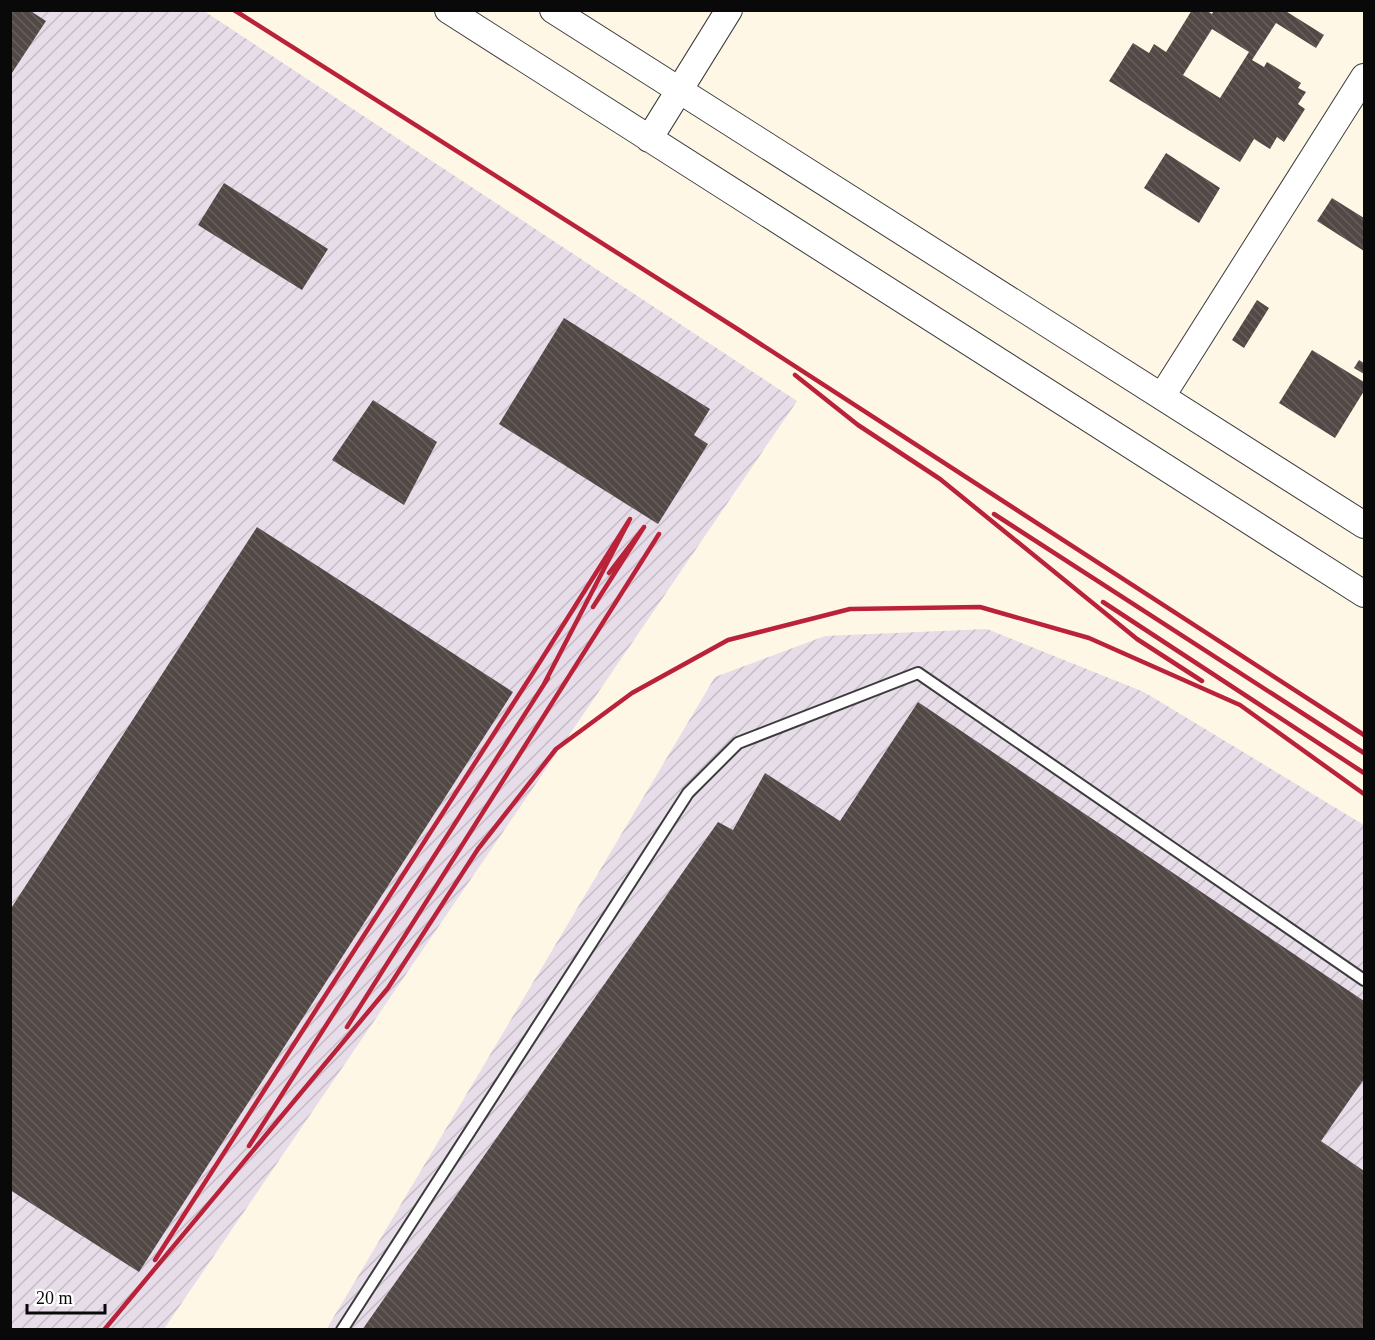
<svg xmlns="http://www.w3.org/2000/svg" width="1375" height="1340" viewBox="0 0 1375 1340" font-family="Georgia,serif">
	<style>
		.industrial { fill: url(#industrial-furrows) }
		.building { fill: url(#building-back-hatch); fill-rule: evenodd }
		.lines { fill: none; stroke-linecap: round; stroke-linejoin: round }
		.service-casing { stroke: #3c3c3c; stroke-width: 14 }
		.tertiary-casing { stroke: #3c3c3c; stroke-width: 28 }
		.service { stroke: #fff; stroke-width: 10 }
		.tertiary { stroke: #fff; stroke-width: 26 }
		.rail { stroke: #b92239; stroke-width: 4.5 }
	</style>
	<defs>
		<pattern id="industrial-furrows" width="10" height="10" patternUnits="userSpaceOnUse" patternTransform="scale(1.5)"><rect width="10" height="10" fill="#e7dde9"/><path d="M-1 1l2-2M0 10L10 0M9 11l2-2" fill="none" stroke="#c5bcc6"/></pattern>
		<pattern id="building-back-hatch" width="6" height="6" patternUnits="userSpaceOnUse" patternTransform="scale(1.5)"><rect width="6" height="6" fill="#524946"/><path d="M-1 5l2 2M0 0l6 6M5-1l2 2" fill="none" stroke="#665f5c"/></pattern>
	</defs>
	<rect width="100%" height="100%" fill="#fff7e6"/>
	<path class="industrial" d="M10 11H204L797 401 164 1329H11Z
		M987 629 1144 692 1364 825V1329L326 1330 715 677 825 636Z"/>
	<path class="building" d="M10 10H29L46 21 10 76Z
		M1192 10H1206L1212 14 1214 10H1284L1324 35 1316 48 1276 23 1252 60 1264 67 1267 62 1301 83 1298 88 1306 92 1298 104 1305 109 1284 142 1277 137 1270 149 1254 139 1240 162 1109 81 1133 43 1149 53 1154 44 1166 52ZM1212 29 1249 52 1220 98 1183 75Z
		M1166 153 1220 188 1199 223 1144 188Z
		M224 183 328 249 302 290 198 225Z
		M1332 198 1364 218V251L1317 221Z
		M1257 300 1269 308 1244 348 1232 340Z
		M564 318 710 409 694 435 708 444 658 524 499 424Z
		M1312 350 1364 382V391L1335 438 1279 403Z
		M1359 360 1364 363V374L1354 368Z
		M373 400 437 442 404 505 332 460Z
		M257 527 513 692 139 1272 10 1190V910Z
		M918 702 1364 1001V1079L1321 1141 1364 1171V1330H362L718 822 733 830 765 773 840 821Z"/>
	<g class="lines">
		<defs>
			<path id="service" d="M342 1330 688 793 738 743 918 673 1364 980"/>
			<path id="tertiary" d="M448 10 1364 594
				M553 10 1364 525
				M649 139 729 10
				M1162 396 1364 77"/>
		</defs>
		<use href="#service" class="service-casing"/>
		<use href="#tertiary" class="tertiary-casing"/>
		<use href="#service" class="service"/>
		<use href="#tertiary" class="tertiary"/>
		<path class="rail" d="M234 10 739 330 1364 735
			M795 375 858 425 940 479 1137 639 1202 681
			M994 514 1364 753
			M1103 602 1364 773
			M593 607 644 527 609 573
			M347 1027 659 534
			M249 1146 548 678
			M155 1260 531 676 630 519 544 684
			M104 1330 388 988 478 849 556 749 632 693 728 640 850 609 980 607 1089 638 1240 705 1364 794"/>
	</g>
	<rect width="1375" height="1340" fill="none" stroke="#090909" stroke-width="24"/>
	<path d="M27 1304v9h78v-9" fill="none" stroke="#090909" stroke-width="3"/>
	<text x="36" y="1304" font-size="18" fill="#090909" stroke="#ffffff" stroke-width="4.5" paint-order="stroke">20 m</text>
</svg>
